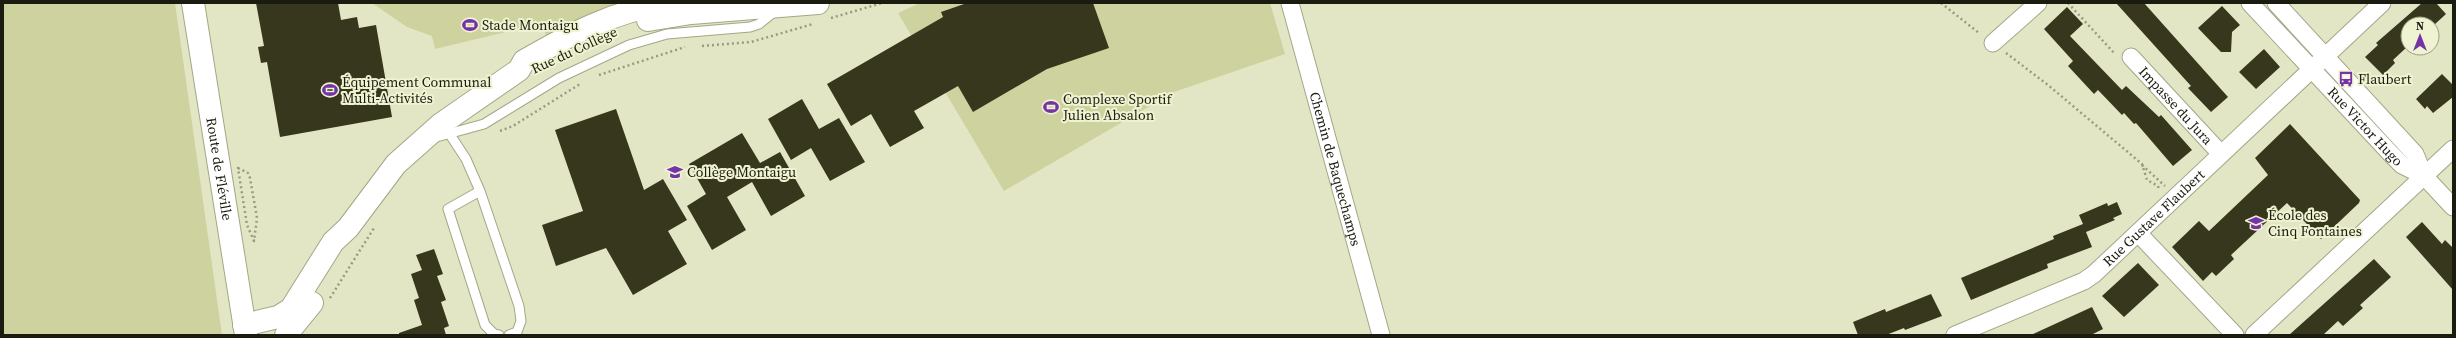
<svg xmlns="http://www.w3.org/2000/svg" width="2456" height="338" viewBox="0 0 2456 338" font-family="'Source Serif 4',serif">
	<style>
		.green { fill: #ced29e }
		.building { fill: #36371c }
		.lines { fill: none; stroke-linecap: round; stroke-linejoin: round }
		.service-casing { stroke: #a4a787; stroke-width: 11 }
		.minor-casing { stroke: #a4a787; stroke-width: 19 }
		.tertiary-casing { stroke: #a4a787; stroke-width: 24 }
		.path { stroke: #999b81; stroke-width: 2.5; stroke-dasharray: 2 3; stroke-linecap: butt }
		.service { stroke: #fff; stroke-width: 9 }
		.minor { stroke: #fff; stroke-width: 17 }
		.tertiary { stroke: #fff; stroke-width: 22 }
		.labels { text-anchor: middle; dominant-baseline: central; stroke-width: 4; stroke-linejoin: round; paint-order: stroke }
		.poi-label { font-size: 14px; fill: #1b1c10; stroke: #f0f3d1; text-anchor: start }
		.street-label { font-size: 14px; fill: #1b1c10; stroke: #f0f3d1 }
	</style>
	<rect width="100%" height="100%" fill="#e3e6c4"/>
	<path class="green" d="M3 3H175L222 335H3Z
		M372 3H636L547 40 543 23 435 49 432 36 407 27Z
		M920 3H1270L1285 54 1174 92 1004 191 898 13Z"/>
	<path class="building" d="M256 3H338L341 20 357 17 359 28 376 25 392 117 280 137 267 62 261 63 258 47 264 46Z
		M967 3H1093L1109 48 1047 69 973 112 958 86 914 111 924 128 890 147 871 114 851 126 827 84 943 17 941 12Z
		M2116 3H2144L2228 97 2211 112 2188 88 2191 86Z
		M2422 3H2436L2446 14 2434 25 2408 24V46L2393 60 2395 63 2383 75 2365 57 2378 45 2376 43Z
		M2222 6 2240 25 2232 32 2231 52H2221L2198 28Z
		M2067 7 2083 24 2070 36 2122 90 2126 86 2159 117 2161 115 2192 150 2173 166 2136 123 2134 124 2124 113 2122 115 2098 90 2094 94 2068 66 2073 61 2044 29Z
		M2264 49 2280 67 2256 89 2239 72Z
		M2442 74 2453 85V97L2433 113 2427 106 2425 109 2416 99Z
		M802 99 819 129 839 118 865 162 830 181 811 148 791 160 768 119Z
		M616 109 644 190 663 179 687 220 668 231 687 264 633 295 606 248 556 266 542 225 583 211 555 130Z
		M2290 124 2360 200 2359 203 2321 239 2287 203 2231 255 2234 259 2216 276 2212 272 2203 281 2172 247 2199 221 2209 231 2268 175 2255 158Z
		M742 133 760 163 780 152 805 196 771 216 752 182 727 197 746 230 712 250 687 206 706 194 689 164Z
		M2117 202 2122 214 2113 218 2115 220 2086 232 2092 247 2047 264 2048 268 1971 300 1961 278 2054 239 2053 236 2083 224 2079 215 2107 203 2108 206Z
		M2422 222 2442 244 2445 240 2453 248V290L2406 237Z
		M434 249 443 274 437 276 446 300 441 302 449 326 444 328 446 335H399V333L422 325 414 300 419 298 411 274 422 270 416 255Z
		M2374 259 2391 277 2360 305 2363 308 2343 326 2338 321 2323 335H2289Z
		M2138 263 2159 285 2124 317 2102 296Z
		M1931 294 1942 316 1905 330 1904 328 1886 335H1858L1853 322 1885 309 1886 312Z
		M2092 307 2103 329 2091 335H2031Z"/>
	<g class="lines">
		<defs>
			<path id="service" d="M447 130 466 159 480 191 519 306 521 321 517 332 509 335
				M433 138 484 124 559 78 629 45 667 34 750 27 759 24 775 11
				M480 191 448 209 485 325 494 334 499 335"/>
			<g id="minor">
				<path id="s1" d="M1290 3 1381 335"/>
				<path id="s2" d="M2250 3 2391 154 2402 165 2424 176 2453 207"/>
				<path d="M2276 3 2415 154 2424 176"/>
				<path d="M1993 43 2038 3"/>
				<path id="s3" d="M2131 57 2221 154"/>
				<path d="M2138 233 2235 335"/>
				<path id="s4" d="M1955 335 2084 281 2094 274 2382 3"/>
				<path d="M2254 335 2453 149"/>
			</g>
			<g id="tertiary">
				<path id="s5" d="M193 3 246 335"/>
				<path d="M648 20 691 13 818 3"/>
				<path d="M244 325 278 317 291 309 333 242 348 228 396 164 441 124 519 70 524 61C569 35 614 11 667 3"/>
				<path d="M286 335 312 303"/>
			</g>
		</defs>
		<use href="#service" class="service-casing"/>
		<use href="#minor" class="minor-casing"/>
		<use href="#tertiary" class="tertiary-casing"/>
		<path class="path" d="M1941 3 1979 33
			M2068 3 2115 54
			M831 18 882 3
			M702 46 751 42 813 24
			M2006 53 2048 85 2142 164 2147 180 2158 186 2159 190
			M599 75 685 47
			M500 131 513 126 580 84
			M2142 165 2165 186
			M238 168 248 173 250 178 257 218 254 241 247 225Z
			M330 298 374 228"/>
		<use href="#service" class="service"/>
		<use href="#minor" class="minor"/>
		<use href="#tertiary" class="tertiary"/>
	</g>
	<defs>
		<symbol id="stadium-bare" viewBox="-9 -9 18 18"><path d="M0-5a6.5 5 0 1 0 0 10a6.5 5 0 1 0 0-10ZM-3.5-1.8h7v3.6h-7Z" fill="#7533a8" stroke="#f0f3d1" stroke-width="2.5" paint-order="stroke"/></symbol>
		<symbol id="bus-bare" viewBox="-9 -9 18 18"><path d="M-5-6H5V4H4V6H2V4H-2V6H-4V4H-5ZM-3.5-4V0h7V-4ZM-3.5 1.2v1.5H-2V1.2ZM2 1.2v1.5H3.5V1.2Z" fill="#7533a8" stroke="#f0f3d1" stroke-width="2.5" paint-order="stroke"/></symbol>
		<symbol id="school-bare" viewBox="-9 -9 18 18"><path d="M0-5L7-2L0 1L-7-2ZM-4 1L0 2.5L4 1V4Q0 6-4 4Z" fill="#7533a8" stroke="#f0f3d1" stroke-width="2.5" paint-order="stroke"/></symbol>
	</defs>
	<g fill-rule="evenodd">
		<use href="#stadium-bare" x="459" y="14" width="22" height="22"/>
		<use href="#bus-bare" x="2335" y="68" width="22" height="22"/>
		<use href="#stadium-bare" x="319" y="79" width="22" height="22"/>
		<use href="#stadium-bare" x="1040" y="96" width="22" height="22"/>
		<use href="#school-bare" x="664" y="161" width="22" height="22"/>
		<use href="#school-bare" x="2245" y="212" width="22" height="22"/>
	</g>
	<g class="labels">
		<g class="poi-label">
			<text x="482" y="25">Stade Montaigu</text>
			<text x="2358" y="79">Flaubert</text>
			<text x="342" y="82">Équipement Communal<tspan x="342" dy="16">Multi-Activités</tspan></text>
			<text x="1063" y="99">Complexe Sportif<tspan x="1063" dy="16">Julien Absalon</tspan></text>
			<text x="687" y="172">Collège Montaigu</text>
			<text x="2268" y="215">École des<tspan x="2268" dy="16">Cinq Fontaines</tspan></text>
		</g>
		<g class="street-label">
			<text transform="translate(574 50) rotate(-25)">Rue du Collège</text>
			<text stroke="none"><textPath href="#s3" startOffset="66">Impasse du Jura</textPath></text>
			<text stroke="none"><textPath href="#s2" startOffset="169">Rue Victor Hugo</textPath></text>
			<text stroke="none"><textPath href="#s5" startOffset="168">Route de Fléville</textPath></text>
			<text stroke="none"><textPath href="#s1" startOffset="172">Chemin de Baquechamps</textPath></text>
			<text stroke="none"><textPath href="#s4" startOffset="234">Rue Gustave Flaubert</textPath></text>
		</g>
	</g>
	<rect width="2456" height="338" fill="none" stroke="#1b1c10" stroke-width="8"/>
	<g transform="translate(2420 36)"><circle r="19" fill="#f0f3d1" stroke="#9b9d84"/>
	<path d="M0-3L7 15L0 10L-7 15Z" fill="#7533a8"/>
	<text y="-6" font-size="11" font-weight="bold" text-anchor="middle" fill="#1b1c10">N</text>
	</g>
</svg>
